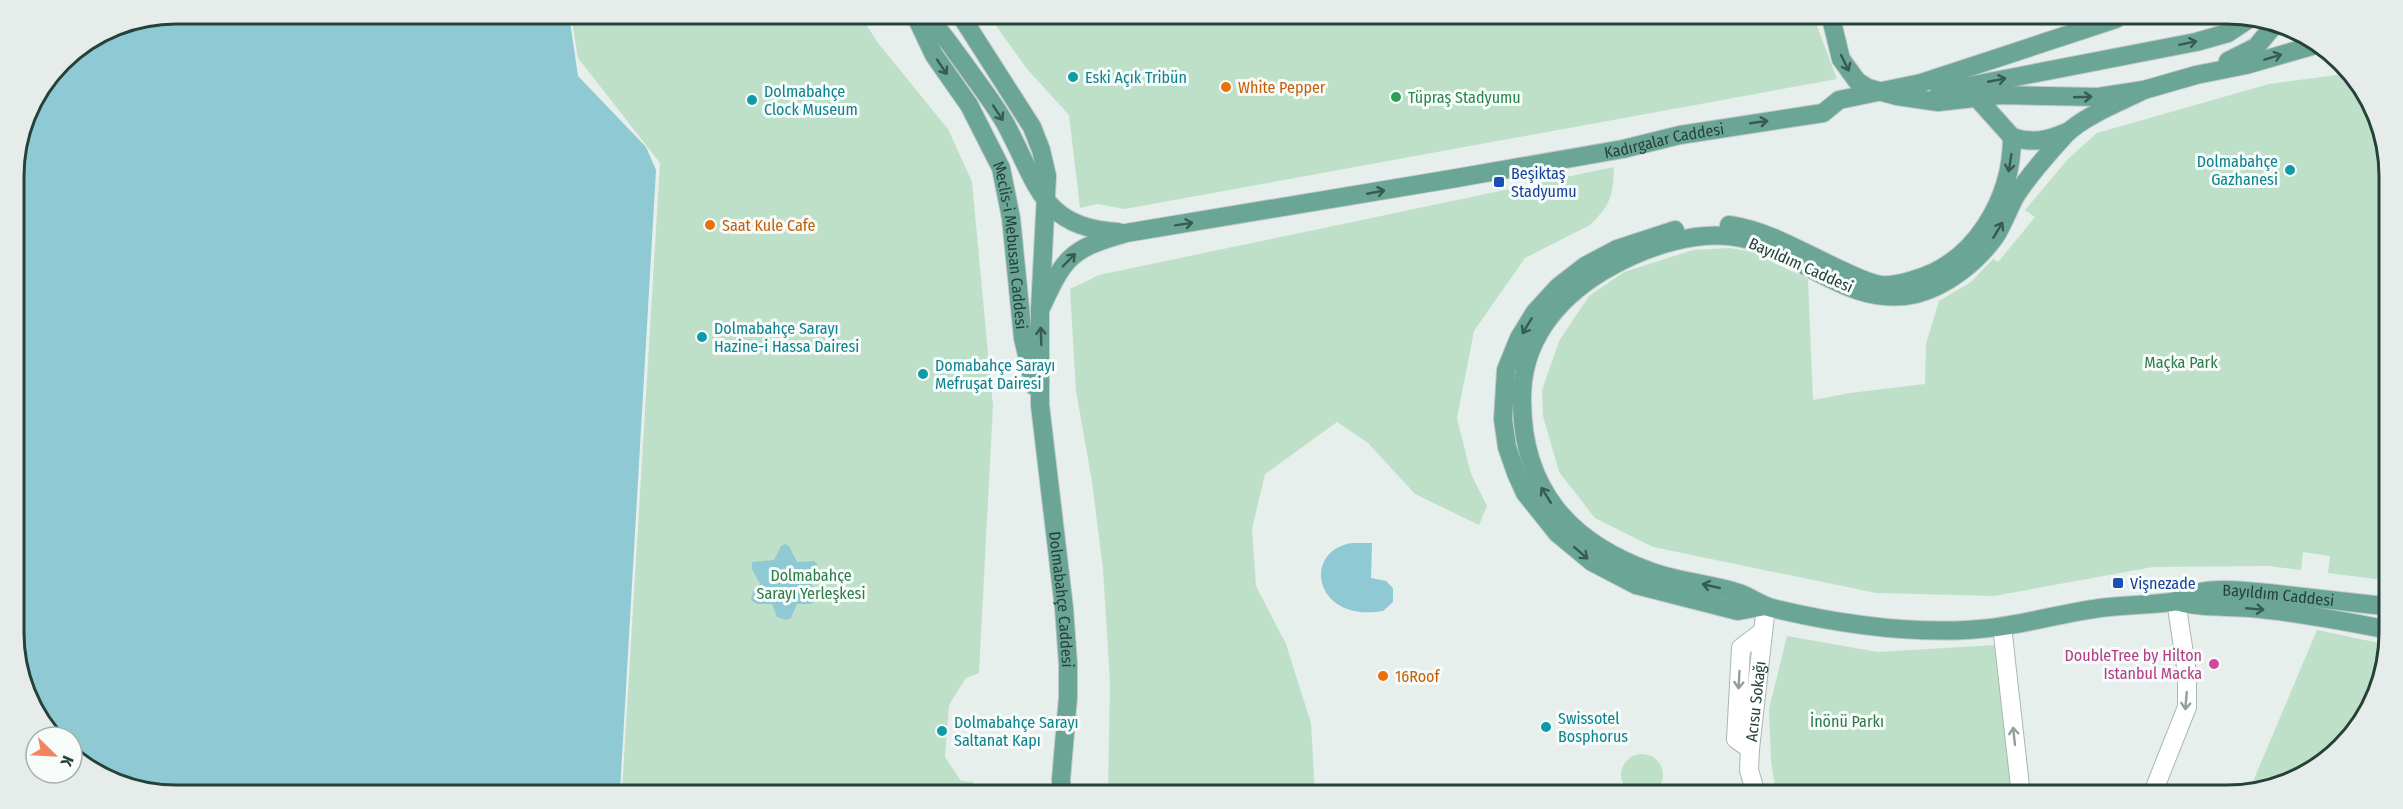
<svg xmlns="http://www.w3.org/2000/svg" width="2403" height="809" viewBox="0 0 2403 809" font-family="'Fira Sans Condensed',sans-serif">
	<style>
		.green { fill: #bfe0c8 }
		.water { fill: #8ec9d4 }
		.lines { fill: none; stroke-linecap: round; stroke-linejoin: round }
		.minor-casing { stroke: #a8b8b2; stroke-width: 20 }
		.major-casing { stroke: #c2cac8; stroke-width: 20 }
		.minor { stroke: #fff; stroke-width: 18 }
		.major { stroke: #6aa596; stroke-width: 18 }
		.oneway { stroke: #365b51 }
		.oneway2 { stroke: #92a09c }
		.culture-dot { fill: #0f9aa8; stroke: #f7fbf9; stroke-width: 2 }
		.food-dot { fill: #e8710a; stroke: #f7fbf9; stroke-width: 2 }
		.leisure-dot { fill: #2e9e5b; stroke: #f7fbf9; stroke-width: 2 }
		.transit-dot { fill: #1a4fb4; stroke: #f7fbf9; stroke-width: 2 }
		.hotel-dot { fill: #d1479c; stroke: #f7fbf9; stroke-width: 2 }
		.labels { text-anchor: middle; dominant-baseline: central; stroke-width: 6; stroke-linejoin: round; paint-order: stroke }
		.culture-label { font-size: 16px; fill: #0d838f; stroke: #f7fbf9; text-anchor: start }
		.food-label { font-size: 16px; fill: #c56008; stroke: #f7fbf9; text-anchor: start }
		.leisure-label { font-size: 16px; fill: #27864d; stroke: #f7fbf9; text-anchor: start }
		.street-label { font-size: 16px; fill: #24423a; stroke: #f7fbf9 }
		.transit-label { font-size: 16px; fill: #164399; stroke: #f7fbf9; text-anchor: start }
		.park-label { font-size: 16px; fill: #2d7a4b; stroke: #f7fbf9 }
		.hotel-label { font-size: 16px; fill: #b23c85; stroke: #f7fbf9; text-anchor: end }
		.rim { fill: none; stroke: #24423a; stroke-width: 3 }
	</style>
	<rect width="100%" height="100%" fill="#e6efeb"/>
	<path class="green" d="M571 15H860L878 43 948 129 972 182 993 406 979 673 966 678 949 705 945 757 961 781 973 782V792L622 791 660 163 578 58Z
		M989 16 1814 18 1837 79 1125 209 1097 204 1080 208 1069 115 1027 69Z
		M2351 73 2386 145 2384 580 2328 573 2330 556 2303 552 2301 570 2269 566 2153 567 1994 596 1876 593 1653 547 1595 518 1559 472 1543 416 1542 390 1559 341 1589 296 1624 272 1693 250 1729 248 1760 253 1764 258 1808 279 1813 400 1850 393 1925 384 1926 344 1939 301 1971 282 1993 259 1998 262 2035 217 2025 210 2068 159 2097 133 2269 84Z
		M1614 167C1613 195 1611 205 1590 225L1525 258 1474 331 1457 418 1471 474 1487 506 1479 525 1415 494 1368 443 1337 422 1265 474 1252 529 1256 586 1286 644 1311 723 1315 793 1108 792 1110 683 1103 569 1092 482 1076 391 1070 289 1099 275Z
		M2317 630 2384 644V675L2362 723 2326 762 2249 791Z
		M1787 636 1878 652 1995 645 2012 795 1776 794 1771 761 1769 709Z
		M1621 775a21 21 0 1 1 42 0a21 21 0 1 1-42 0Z"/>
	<path class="water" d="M176 14 569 15 578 76 646 147 656 170 620 791 134 790 72 751V737H52L17 664 14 166 26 114 61 61 114 26Z
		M1353 543H1372L1371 578 1386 581 1393 588V602L1383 611C1312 623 1302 549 1353 543Z
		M785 544 789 546 797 562 814 561 818 565 816 571 808 580 817 592V600L811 604H797L791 618 786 620 777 617 772 604H757L751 600 753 592 760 584 752 569V562L774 560 781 546Z"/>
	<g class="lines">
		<defs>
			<g id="minor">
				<path d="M2002 626 2021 795"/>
				<path d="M1750 749 1736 739 1741 648 1762 632"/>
				<path id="s1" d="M1756 794 1749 770 1750 749 1766 606"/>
				<path d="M2152 795 2187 707V673L2176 601"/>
			</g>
			<g id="major">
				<path id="s2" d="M915 15 934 55 969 105 1001 168 1011 218 1023 338 1034 386"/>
				<path d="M926 16C941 30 951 46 963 62 977 82 993 102 1005 123 1037 181 1040 228 1118 232"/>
				<path id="s3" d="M961 16 1032 127 1041 150 1047 176 1040 310V405L1064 608 1068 664V697L1061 780 1062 792"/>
				<path d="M1831 18 1841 59 1857 81 1868 88 1897 96 1938 102 2001 95 2098 97 2144 90 2196 75 2246 65 2312 46"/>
				<path d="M2228 61 2256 47 2276 23"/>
				<path id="s4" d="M2144 90C2120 102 2084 116 2066 134 2051 150 2026 179 2015 197 2008 210 2003 225 1995 237 1976 263 1947 286 1916 294 1855 309 1804 257 1749 240 1702 226 1644 247 1603 271 1555 300 1521 343 1522 400 1522 490 1570 543 1652 572 1680 582 1711 584 1739 593 1751 597 1760 605 1772 608 1834 623 1903 633 1967 630 2012 628 2056 614 2100 608 2124 605 2148 605 2172 602 2183 600 2194 592 2206 591 2229 588 2254 592 2277 594 2313 598 2349 602 2384 606"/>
				<path d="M1939 93 1953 89 2196 42 2228 33 2249 19"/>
				<path d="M2012 137C2032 144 2049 140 2067 132"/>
				<path d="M1729 225C1769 231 1802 252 1839 269 1852 275 1867 283 1881 285 1892 286 1903 283 1913 280 1975 263 2012 199 2012 137L1977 98"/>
				<path d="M1675 230 1617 249 1585 266 1558 287 1535 312 1519 338 1506 370 1503 419 1507 447 1516 473 1525 493 1557 533 1592 562 1636 585 1738 611 1766 606"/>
				<path id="s5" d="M1040 310C1064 258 1069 249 1126 233L1451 179 1623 149 1680 135 1823 113 1839 100 1921 83 2116 19"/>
				<path d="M2176 601C2200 608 2225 606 2250 608 2295 612 2339 620 2384 629"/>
			</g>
		</defs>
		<use href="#minor" class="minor-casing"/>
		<use href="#major" class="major-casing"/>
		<use href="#minor" class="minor"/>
		<use href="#major" class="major"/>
	</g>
	<defs><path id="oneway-shaft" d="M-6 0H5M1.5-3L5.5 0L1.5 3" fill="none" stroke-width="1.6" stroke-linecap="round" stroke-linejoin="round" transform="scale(1.5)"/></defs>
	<g class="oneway">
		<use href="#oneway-shaft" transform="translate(2188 43) rotate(-12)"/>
		<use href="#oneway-shaft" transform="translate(2273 57) rotate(-17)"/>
		<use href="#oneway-shaft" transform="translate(1845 63) rotate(64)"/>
		<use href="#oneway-shaft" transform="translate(942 67) rotate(56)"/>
		<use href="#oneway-shaft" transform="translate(1997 80) rotate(-11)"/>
		<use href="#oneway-shaft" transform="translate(2083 97) rotate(-2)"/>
		<use href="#oneway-shaft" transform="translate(998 113) rotate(57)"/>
		<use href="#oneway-shaft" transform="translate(1759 122) rotate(-8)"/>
		<use href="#oneway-shaft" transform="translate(2010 163) rotate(99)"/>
		<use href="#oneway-shaft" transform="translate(1376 192) rotate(-11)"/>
		<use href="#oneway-shaft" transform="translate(1184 224) rotate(-9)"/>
		<use href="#oneway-shaft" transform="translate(1998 230) rotate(-59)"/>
		<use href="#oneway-shaft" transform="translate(1069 260) rotate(-46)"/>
		<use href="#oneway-shaft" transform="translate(1527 326) rotate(121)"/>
		<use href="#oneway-shaft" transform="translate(1041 336) rotate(-92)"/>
		<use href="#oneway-shaft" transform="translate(1546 495) rotate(-122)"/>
		<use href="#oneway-shaft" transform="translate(1581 553) rotate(41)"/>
		<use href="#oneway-shaft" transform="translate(1711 586) rotate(-167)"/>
		<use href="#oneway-shaft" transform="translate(2255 609) rotate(5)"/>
	</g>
	<g class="oneway2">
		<use href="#oneway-shaft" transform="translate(1739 680) rotate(93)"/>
		<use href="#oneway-shaft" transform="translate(2186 701) rotate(95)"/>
		<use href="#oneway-shaft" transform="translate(2014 736) rotate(-96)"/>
	</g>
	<g class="culture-dot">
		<circle cx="1073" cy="77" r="6"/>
		<circle cx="752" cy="100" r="6"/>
		<circle cx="2290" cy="170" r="6"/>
		<circle cx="702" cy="337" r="6"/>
		<circle cx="923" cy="374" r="6"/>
		<circle cx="1546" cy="727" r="6"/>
		<circle cx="942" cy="731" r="6"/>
	</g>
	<g class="food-dot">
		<circle cx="1226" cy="87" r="6"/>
		<circle cx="710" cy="225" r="6"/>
		<circle cx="1383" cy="676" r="6"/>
	</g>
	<circle class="leisure-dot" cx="1396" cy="97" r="6"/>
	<g class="transit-dot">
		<rect x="1493" y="176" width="12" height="12" rx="3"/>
		<rect x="2112" y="577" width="12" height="12" rx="3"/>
	</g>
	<circle class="hotel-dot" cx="2214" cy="664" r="6"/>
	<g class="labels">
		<g class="culture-label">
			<text x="1085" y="77">Eski Açık Tribün</text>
			<text x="764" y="91">Dolmabahçe<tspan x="764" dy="18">Clock Museum</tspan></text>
			<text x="2278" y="161" text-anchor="end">Dolmabahçe<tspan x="2278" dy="18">Gazhanesi</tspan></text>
			<text x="714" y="328">Dolmabahçe Sarayı<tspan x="714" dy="18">Hazine-i Hassa Dairesi</tspan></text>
			<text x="935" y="365">Domabahçe Sarayı<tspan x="935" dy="18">Mefruşat Dairesi</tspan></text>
			<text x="1558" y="718">Swissotel<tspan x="1558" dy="18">Bosphorus</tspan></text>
			<text x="954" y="722">Dolmabahçe Sarayı<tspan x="954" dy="18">Saltanat Kapı</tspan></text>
		</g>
		<g class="food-label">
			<text x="1238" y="87">White Pepper</text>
			<text x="722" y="225">Saat Kule Cafe</text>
			<text x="1395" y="676">16Roof</text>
		</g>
		<g class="leisure-label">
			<text x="1408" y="97">Tüpraş Stadyumu</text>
		</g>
		<g class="street-label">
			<text stroke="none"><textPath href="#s5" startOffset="668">Kadırgalar Caddesi</textPath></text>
			<text stroke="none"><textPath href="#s2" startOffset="254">Meclis-i Mebusan Caddesi</textPath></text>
			<text transform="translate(1801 265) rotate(24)">Bayıldım Caddesi</text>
			<text stroke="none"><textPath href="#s4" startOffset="1678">Bayıldım Caddesi</textPath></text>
			<text stroke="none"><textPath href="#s3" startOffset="608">Dolmabahçe Caddesi</textPath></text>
			<text stroke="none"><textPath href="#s1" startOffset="94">Acısu Sokağı</textPath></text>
		</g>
		<g class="transit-label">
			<text x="1511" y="173">Beşiktaş<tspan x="1511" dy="18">Stadyumu</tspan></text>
			<text x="2130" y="583">Vişnezade</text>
		</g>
		<g class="park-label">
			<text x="2181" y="362">Maçka Park</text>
			<text x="811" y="575">Dolmabahçe<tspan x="811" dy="18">Sarayı Yerleşkesi</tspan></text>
			<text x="1847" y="721">İnönü Parkı</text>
		</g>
		<g class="hotel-label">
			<text x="2202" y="655">DoubleTree by Hilton<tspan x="2202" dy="18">Istanbul Macka</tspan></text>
		</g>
	</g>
	<path d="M0 0H2403V809H0ZM176 24H2227A152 152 0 0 1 2379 176V633A152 152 0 0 1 2227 785H176A152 152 0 0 1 24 633V176A152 152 0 0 1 176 24Z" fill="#e6ecea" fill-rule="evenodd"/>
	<path class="rim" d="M176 24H2227A152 152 0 0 1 2379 176V633A152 152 0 0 1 2227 785H176A152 152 0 0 1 24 633V176A152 152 0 0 1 176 24Z"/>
	<g transform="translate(54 755) rotate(114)"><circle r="28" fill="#f7fbf9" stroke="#a3b1ad" stroke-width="1.5"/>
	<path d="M0-4.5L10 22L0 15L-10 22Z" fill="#f4845f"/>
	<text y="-9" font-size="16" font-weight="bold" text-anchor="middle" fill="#24423a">K</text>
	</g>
</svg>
